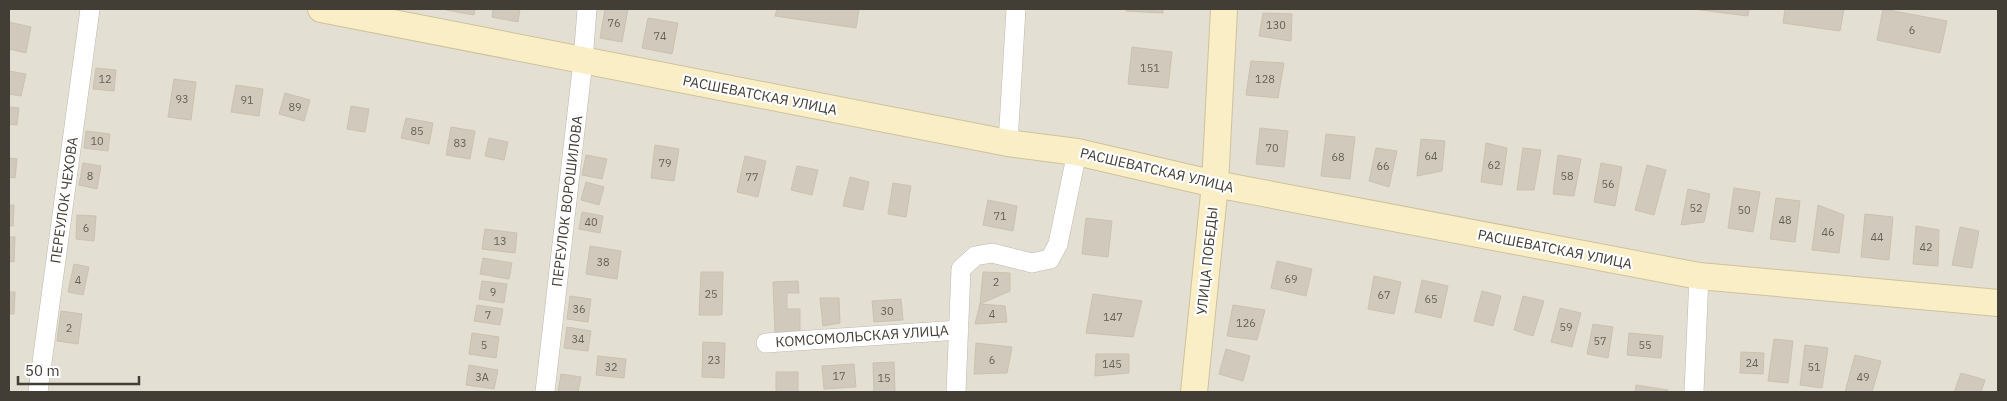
<svg xmlns="http://www.w3.org/2000/svg" width="2007" height="401" viewBox="0 0 2007 401" font-family="'IBM Plex Sans',sans-serif">
	<style>
		.residential { fill: #e4dfd3 }
		.building { fill: #d1c9bb; stroke: #cbc1af }
		.lines { fill: none; stroke-linecap: round; stroke-linejoin: round }
		.street-casing { stroke: #beb8ab; stroke-width: 20 }
		.secondary-casing { stroke: #cfc29a; stroke-width: 28 }
		.street { stroke: #fff; stroke-width: 19 }
		.secondary { stroke: #f9eec6; stroke-width: 26 }
		.labels { text-anchor: middle; dominant-baseline: central; stroke-width: 4.5; stroke-linejoin: round; paint-order: stroke }
		.number-label { font-size: 11px; fill: #666056 }
		.street-label { font-size: 14px; fill: #423d35; stroke: #fff }
	</style>
	<rect width="100%" height="100%" fill="#f0ede4"/>
	<path class="residential" d="M9 9H1998V392H9Z"/>
	<path class="building" d="M447 9H475L474 15 446 10Z
		M493 9H520L518 22 492 17Z
		M605 9H628L622 42 600 38Z
		M777 9H859L856 28 775 16Z
		M1127 9H1163V13L1126 11Z
		M1693 9H1749L1748 16Z
		M1785 9H1844L1840 31 1783 23Z
		M1883 9 1947 21 1940 53 1877 40Z
		M1263 13 1292 14 1291 41 1259 36Z
		M648 18 678 23 672 54 642 48Z
		M9 22 31 27 26 53 9 49Z
		M1132 47 1172 52 1168 88 1128 84Z
		M1251 61 1284 63 1278 98 1246 95Z
		M96 68 116 70 114 91 93 89Z
		M9 71 26 74 21 96 9 94Z
		M174 79 196 82 191 120 168 117Z
		M236 85 263 89 259 116 231 112Z
		M285 93 310 100 304 121 279 114Z
		M351 106 369 109 365 132 347 129Z
		M9 107 19 108 17 125 9 124Z
		M406 118 433 123 429 144 401 138Z
		M451 127 475 131 470 159 446 155Z
		M1260 128 1288 131 1284 167 1256 164Z
		M86 131 110 134 108 151 84 148Z
		M1326 134 1355 137 1350 179 1321 176Z
		M489 138 508 142 504 160 485 156Z
		M1421 139 1445 141 1442 171 1417 176Z
		M1486 143 1507 148 1502 185 1481 182Z
		M655 145 679 149 674 181 651 178Z
		M1376 148 1397 151 1389 187 1369 181Z
		M1523 148 1541 150 1534 190H1517Z
		M586 155 607 159 602 179 582 175Z
		M1558 155 1581 159 1574 196 1553 194Z
		M745 156 766 161 758 197 737 192Z
		M9 158 17 159 15 178 9 177Z
		M83 163 101 166 97 189 79 185Z
		M1601 163 1622 167 1615 206 1594 202Z
		M1647 165 1666 170 1654 215 1635 210Z
		M797 166 818 170 812 195 791 190Z
		M850 177 869 182 863 210 843 206Z
		M586 182 604 187 599 205 581 200Z
		M893 183 911 186 906 217 888 214Z
		M1734 188 1760 192 1753 232 1728 228Z
		M1688 189 1710 194 1704 222 1681 225Z
		M1776 198 1800 201 1795 242 1770 239Z
		M988 200 1017 206 1013 231 983 225Z
		M9 205H14L13 226H9Z
		M1818 205 1844 215 1839 253 1812 250Z
		M582 212 603 216 600 233 579 229Z
		M1865 214 1893 217 1889 260 1861 257Z
		M77 215 96 216 94 241 76 239Z
		M1086 218 1112 221 1108 257 1082 254Z
		M1916 226 1939 230 1938 266 1913 264Z
		M1960 227 1979 231 1972 268 1952 265Z
		M485 229 517 233 515 253 482 249Z
		M9 237H15L14 262 9 261Z
		M590 246 621 251 617 279 586 274Z
		M483 258 512 263 509 279 480 274Z
		M1277 261 1312 269 1306 296 1271 288Z
		M74 264 89 267 83 295 68 292Z
		M701 272H723L722 315H699Z
		M983 272 1010 273V291L980 304Z
		M1374 276 1401 282 1394 314 1368 309Z
		M1422 280 1448 286 1441 318 1415 312Z
		M482 281 507 284 504 303 479 299Z
		M798 281 799 293H787V309H800V333H775L773 282Z
		M1482 291 1501 296 1493 326 1474 321Z
		M9 292H15L14 314H9Z
		M1093 294 1142 301 1133 337 1086 333Z
		M570 296 591 299 588 322 567 319Z
		M1523 296 1544 301 1533 336 1514 330Z
		M820 298H839L840 323 823 326Z
		M901 299 903 320 874 322 872 301Z
		M980 304 1005 306 1007 322 975 324Z
		M477 305 503 309 500 325 474 321Z
		M1233 305 1265 310 1257 340 1227 336Z
		M1560 308 1581 313 1572 347 1551 342Z
		M61 311 82 314 78 344 57 341Z
		M1593 324 1613 327 1608 358 1587 354Z
		M567 327 591 331 588 351 564 348Z
		M472 333 499 337 496 358 469 354Z
		M1629 333 1663 336 1661 358 1627 355Z
		M1774 339 1793 341 1788 383 1768 381Z
		M703 342 725 343 724 378 702 377Z
		M976 343 1012 347 1007 373 974 374Z
		M1805 345 1828 348 1822 388 1800 385Z
		M1226 349 1250 356 1243 381 1219 374Z
		M1741 352 1764 353 1763 374 1740 373Z
		M1096 354H1129V373L1095 376Z
		M1855 355 1881 361 1872 392H1845Z
		M598 356 626 359 624 378 596 375Z
		M894 362 895 392H874L873 363Z
		M854 364 856 387 824 389 822 366Z
		M469 365 498 370 494 389 466 385Z
		M776 372H798V392H776Z
		M1961 373 1985 380 1981 392H1954Z
		M561 374 581 377 578 392H558Z
		M1636 385 1668 390V392H1635Z"/>
	<g class="lines">
		<defs>
			<path id="street" d="M1008 143 1016 9
				M766 343 959 330
				M38 392 90 9
				M545 392 583 61 587 9
				M956 392 961 269 975 256 992 253 1032 263 1050 259 1058 244 1077 152
				M1694 392 1699 276"/>
			<path id="secondary" d="M321 9 1008 143 1077 152 1215 184 1699 276 1998 303
				M1194 392 1215 184 1224 9"/>
		</defs>
		<use href="#street" class="street-casing"/>
		<use href="#secondary" class="secondary-casing"/>
		<use href="#street" class="street"/>
		<use href="#secondary" class="secondary"/>
	</g>
	<g class="labels">
		<g class="number-label">
			<text x="614" y="23">76</text>
			<text x="1276" y="25">130</text>
			<text x="1912" y="30">6</text>
			<text x="660" y="36">74</text>
			<text x="1150" y="68">151</text>
			<text x="105" y="79">12</text>
			<text x="1265" y="79">128</text>
			<text x="182" y="99">93</text>
			<text x="247" y="100">91</text>
			<text x="295" y="107">89</text>
			<text x="417" y="131">85</text>
			<text x="97" y="141">10</text>
			<text x="460" y="143">83</text>
			<text x="1272" y="148">70</text>
			<text x="1431" y="156">64</text>
			<text x="1338" y="157">68</text>
			<text x="665" y="163">79</text>
			<text x="1494" y="165">62</text>
			<text x="1383" y="166">66</text>
			<text x="90" y="176">8</text>
			<text x="1567" y="176">58</text>
			<text x="752" y="177">77</text>
			<text x="1608" y="184">56</text>
			<text x="1696" y="208">52</text>
			<text x="1744" y="210">50</text>
			<text x="1000" y="216">71</text>
			<text x="1785" y="220">48</text>
			<text x="591" y="222">40</text>
			<text x="86" y="228">6</text>
			<text x="1828" y="232">46</text>
			<text x="1877" y="237">44</text>
			<text x="500" y="241">13</text>
			<text x="1926" y="247">42</text>
			<text x="603" y="262">38</text>
			<text x="1291" y="279">69</text>
			<text x="78" y="280">4</text>
			<text x="996" y="282">2</text>
			<text x="493" y="292">9</text>
			<text x="711" y="294">25</text>
			<text x="1384" y="295">67</text>
			<text x="1431" y="299">65</text>
			<text x="579" y="309">36</text>
			<text x="887" y="311">30</text>
			<text x="992" y="314">4</text>
			<text x="488" y="315">7</text>
			<text x="1113" y="317">147</text>
			<text x="1246" y="323">126</text>
			<text x="1566" y="327">59</text>
			<text x="69" y="328">2</text>
			<text x="578" y="339">34</text>
			<text x="1600" y="341">57</text>
			<text x="484" y="345">5</text>
			<text x="1645" y="345">55</text>
			<text x="714" y="360">23</text>
			<text x="992" y="360">6</text>
			<text x="1752" y="363">24</text>
			<text x="1112" y="364">145</text>
			<text x="611" y="367">32</text>
			<text x="1814" y="367">51</text>
			<text x="839" y="376">17</text>
			<text x="482" y="377">3А</text>
			<text x="1863" y="377">49</text>
			<text x="884" y="378">15</text>
		</g>
		<g class="street-label">
			<text transform="translate(760 95) rotate(11)">РАСШЕВАТСКАЯ УЛИЦА</text>
			<text transform="translate(1157 170) rotate(13)">РАСШЕВАТСКАЯ УЛИЦА</text>
			<text transform="translate(64 200) rotate(-82)">ПЕРЕУЛОК ЧЕХОВА</text>
			<text transform="translate(567 201) rotate(-83)">ПЕРЕУЛОК ВОРОШИЛОВА</text>
			<text transform="translate(1555 249) rotate(11)">РАСШЕВАТСКАЯ УЛИЦА</text>
			<text transform="translate(1207 261) rotate(-84)">УЛИЦА ПОБЕДЫ</text>
			<text transform="translate(862 336) rotate(-4)">КОМСОМОЛЬСКАЯ УЛИЦА</text>
		</g>
	</g>
	<rect width="2007" height="401" fill="none" stroke="#423d35" stroke-width="20"/>
	<path d="M18 376v8h121v-8" fill="none" stroke="#423d35" stroke-width="2.5"/>
	<text x="25" y="376" font-size="15" fill="#423d35" stroke="#ffffff" stroke-width="4" paint-order="stroke">50 m</text>
</svg>
